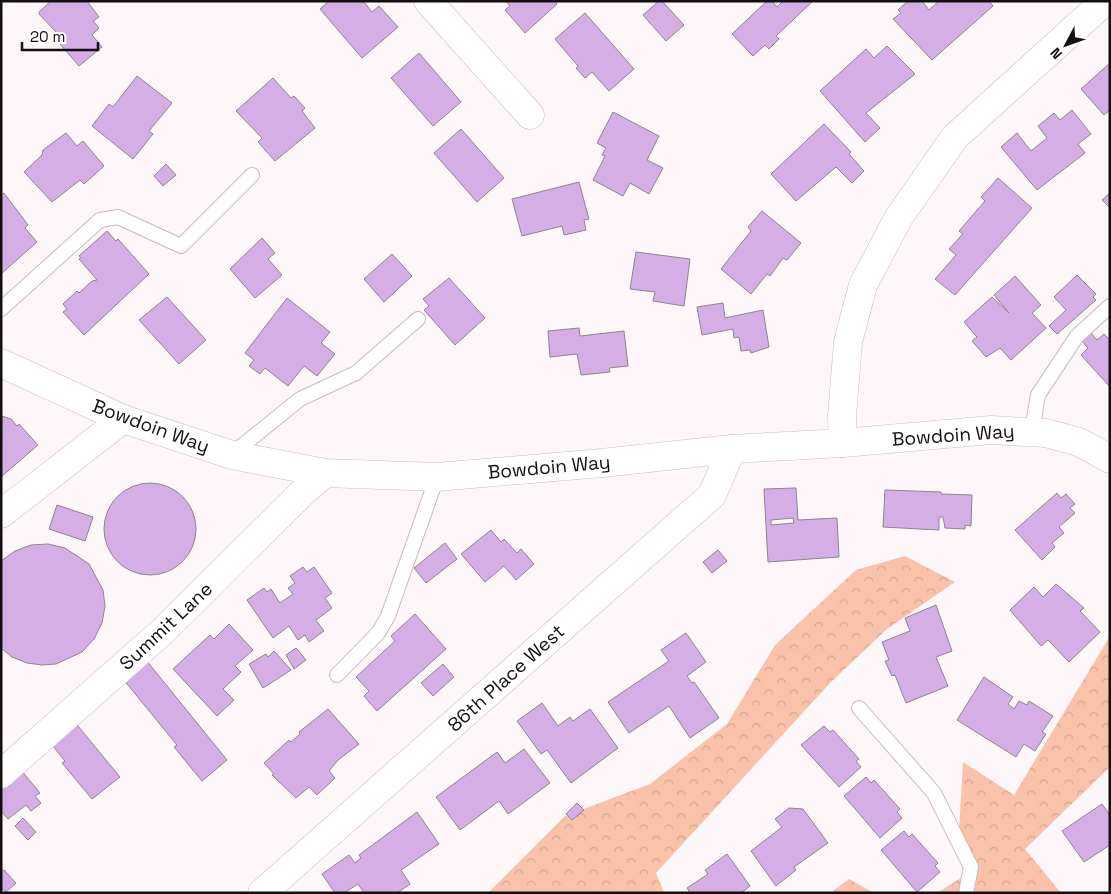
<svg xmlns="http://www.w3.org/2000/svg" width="1111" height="894" viewBox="0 0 1111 894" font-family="'Space Grotesk',sans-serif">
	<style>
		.forest { fill: url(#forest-crowns) }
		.building { fill: #d5aee6; stroke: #8c8490; fill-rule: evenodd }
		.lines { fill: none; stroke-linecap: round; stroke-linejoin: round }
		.lane-casing { stroke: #c8bac1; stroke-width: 16 }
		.street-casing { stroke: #c8bac1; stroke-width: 29 }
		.secondary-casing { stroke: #c8bac1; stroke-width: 29 }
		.lane { stroke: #fff; stroke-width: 14 }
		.street { stroke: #fff; stroke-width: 28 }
		.secondary { stroke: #fff; stroke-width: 28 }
		.labels { text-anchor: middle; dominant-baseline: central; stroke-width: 5; stroke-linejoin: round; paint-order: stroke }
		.street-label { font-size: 19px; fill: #140f11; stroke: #fff }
	</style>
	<defs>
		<pattern id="forest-crowns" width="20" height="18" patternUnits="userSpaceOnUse" patternTransform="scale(1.25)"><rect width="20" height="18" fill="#fac2aa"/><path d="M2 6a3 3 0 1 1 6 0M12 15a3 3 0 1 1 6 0" fill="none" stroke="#d5a691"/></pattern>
	</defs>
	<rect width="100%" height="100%" fill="#fdf7fa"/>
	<path class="forest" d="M905 556 955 582 887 629 830 683 656 873 664 893H488L565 816 650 784 727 724 775 645 856 570Z
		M1110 636V767L1025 849 1061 893H937L967 874 959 831 963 762 1014 795Z
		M849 879 874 893H830Z"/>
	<path class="building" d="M51 1H87L99 17 93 21 99 28 92 35 102 47 79 66 60 44 63 42 57 33 39 14V12Z
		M329 1H363L372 12 379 6 398 27 362 58 320 9Z
		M506 1H555L557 4 525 33 505 10 510 6Z
		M659 1H662L684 25 666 41 643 15Z
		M767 1H772L777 7 783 1H813L776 36 779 39 769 49 765 45 753 56 732 34Z
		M908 1H922L929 10 939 1H989L993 6 932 60 893 19 901 13 898 10Z
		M585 13 634 69 609 91 592 72 585 78 576 68 578 66 555 39Z
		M887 46 915 74 866 113 880 128 865 142 820 91 866 49 874 58Z
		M419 53 461 102 433 126 391 78Z
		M1110 63V110L1104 115 1081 89Z
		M137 76 172 103 149 131 153 134 133 159 92 126 109 104 113 107Z
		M273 78 291 98 294 96 305 108 302 111 315 128 275 161 258 142 262 138 236 111Z
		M1072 110 1091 134 1078 144 1085 153 1037 190 1001 147 1017 133 1031 151 1047 138 1038 126 1054 113 1060 120Z
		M613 112 659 136 647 160 663 168 649 194 630 183 623 196 593 180 605 156 602 155 606 148 597 143Z
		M824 124 851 152 849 154 864 171 852 183 836 167 796 201 771 174Z
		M461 129 504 178 477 202 434 153Z
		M66 133 77 146 83 141 104 166 84 184 80 180 52 202 24 172 42 155 43 150Z
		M166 164 176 175 163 186 154 176Z
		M998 178 1032 208 955 295 935 279 956 255 949 249 963 234 959 231 985 201 981 197Z
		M579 182 589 219 584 220 586 230 564 235 562 226 522 236 512 199Z
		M4 193 28 225 25 228 37 242 1 274V195Z
		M1110 193V208L1102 200Z
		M762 211 801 243 787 260 783 258 770 276 767 274 751 294 721 269 751 231 748 227Z
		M107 231 116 241 118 239 149 274 84 335 63 312 67 309 63 304 77 291 79 293 92 281 97 280 79 259 81 258 79 256Z
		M262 238 275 253 268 259 282 275 255 298 230 269Z
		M636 252 690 259 684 306 653 301 655 292 630 289Z
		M392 254 412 276 384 302 364 279Z
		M1077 275 1096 294 1093 297 1096 300 1057 334 1049 326 1066 310 1054 297Z
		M1015 276 1041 305 1032 313 1046 328 1011 360 1000 348 986 357 972 341 977 337 964 322 992 297 1009 313 994 295Z
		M449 278 485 318 455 345 424 310 429 306 423 299Z
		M167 297 206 340 179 364 139 320Z
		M287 298 330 332 321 343 335 354 317 376 304 366 288 386 265 368 260 374 249 366 254 360 245 353Z
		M723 303 725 318 763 310 769 347 751 353 750 350 741 351 739 337 734 338 733 329 702 335 697 307Z
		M579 328 580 336 624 331 628 366 609 368 610 372 581 375 577 354 550 357 548 331Z
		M1091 333 1097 340 1104 334 1110 340V387L1081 355 1088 348 1082 341Z
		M2 416 11 419 17 426 19 424 38 445 1 477Z
		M104 529a46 46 0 1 1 92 0a46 46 0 1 1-92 0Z
		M796 488 798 520 837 518 839 557 768 562 764 489ZM793 518 794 523 771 525V520Z
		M885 490 941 492V494L972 495 971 526 965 525V529L945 528 943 517H939V530L883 527Z
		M1057 493 1061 498 1066 494 1075 504 1070 508 1075 513 1059 527 1064 533 1052 543 1055 547 1042 560 1015 530Z
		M57 505 93 517 85 541 49 529Z
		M491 530 501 542 504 539 517 553 521 549 534 564 516 580 504 566 485 582 461 554Z
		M445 543 457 559 426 583 414 568Z
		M48 544 65 548 89 564 103 590 105 606 102 623 94 639 82 652 56 664 42 665 27 663 12 657 1 648V561L15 551 31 545Z
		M718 550 727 561 712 573 703 562Z
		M303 567 307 572 314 567 332 593 325 598 332 608 316 620 324 631 309 642 305 635 298 640 289 626 273 638 247 600 264 588 267 592 271 589 280 603 293 594 288 588 295 583 290 576Z
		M1056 584 1084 608 1080 611 1100 632 1069 662 1048 640 1041 646 1010 610 1034 587 1043 597Z
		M936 605 952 651 936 657 948 686 906 703 895 675 892 676 885 661 889 660 882 642 910 631 905 618Z
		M415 614 446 649 377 711 364 696 369 691 356 677 395 641 391 636Z
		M229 624 253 650 235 666 241 672 223 689 234 700 217 716 173 669 210 635 214 639Z
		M686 633 706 662 687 676 692 683 694 682 719 718 690 738 669 706 629 733 608 702 669 661 661 650Z
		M296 648 306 660 294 669 286 655Z
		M274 651 291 670 263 688 249 664 266 654 268 657Z
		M146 660 227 760 202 781 174 747 177 745 123 679Z
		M443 664 454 677 433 696 421 683Z
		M984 677 1013 697 1008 704 1014 709 1019 701 1027 705 1029 701 1053 716 1042 732 1046 734 1035 751 1024 744 1016 757 957 720Z
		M542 703 558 726 570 717 573 721 590 709 618 748 571 783 547 750 541 754 517 721Z
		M328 709 359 744 338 760 329 771 335 778 317 795 309 787 296 798 272 775 274 774 264 763 289 740 291 742 300 734 299 732Z
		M73 720 120 777 92 799 62 763 65 761 48 740Z
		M824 726 830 732 833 730 859 759 856 761 861 767 839 787 801 745Z
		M524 749 550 783 508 814 499 801 460 830 436 797 497 752 505 763Z
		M21 770 40 793 35 796 41 803 31 811 26 805 8 819 1 811V786Z
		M866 777 871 783 874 780 900 809 897 812 902 818 880 838 844 796Z
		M577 803 584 810 572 820 566 814Z
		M1102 804 1110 815V845L1084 862 1062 831Z
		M789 808 803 809 828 843 794 867 796 870 776 886 751 851 782 827 775 819Z
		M417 812 439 844 401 870 410 884 397 893H364L358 884 344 893H335L322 874 349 855 355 863 361 858 359 855Z
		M23 818 36 832 28 840 15 826Z
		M904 831 909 837 912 834 938 863 935 866 940 872 917 892 881 850Z
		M727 854 750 886 741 893H690L687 888 708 874 705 870Z
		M4 870 16 883 6 892 1 888V872Z"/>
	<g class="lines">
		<defs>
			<path id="lane" d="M1 309 100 220 118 217 181 246 252 175
				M1032 431 1038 395 1077 336 1110 306
				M232 454 300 399 356 373 418 319
				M337 675 378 633 388 616 437 477
				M859 708 934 793 971 867 966 893"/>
			<path id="street" d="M428 1 530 115
				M843 443 842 416 848 342 863 285 899 217 955 137 1105 1
				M1 514 123 419
				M1 774 163 631 303 492 325 473
				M262 893 712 495 732 449"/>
			<path id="secondary" d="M1 363 123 419 232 455 325 473 437 477 602 463 732 449 843 443 991 430 1046 433 1079 442 1110 459"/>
		</defs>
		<use href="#lane" class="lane-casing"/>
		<use href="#street" class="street-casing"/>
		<use href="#secondary" class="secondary-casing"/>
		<use href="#lane" class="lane"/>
		<use href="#street" class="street"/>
		<use href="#secondary" class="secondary"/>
	</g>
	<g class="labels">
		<g class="street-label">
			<text transform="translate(151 426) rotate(20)">Bowdoin Way</text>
			<text transform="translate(953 435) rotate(-4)">Bowdoin Way</text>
			<text transform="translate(549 467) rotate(-5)">Bowdoin Way</text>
			<text transform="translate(166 626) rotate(-43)">Summit Lane</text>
			<text transform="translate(506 678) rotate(-42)">86th Place West</text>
		</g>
	</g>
	<rect width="1111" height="894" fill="none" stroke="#140f11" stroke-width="5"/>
	<g transform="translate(1066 45) rotate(229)" stroke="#ffffff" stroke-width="4" paint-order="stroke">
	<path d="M0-4L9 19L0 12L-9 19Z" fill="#140f11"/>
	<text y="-8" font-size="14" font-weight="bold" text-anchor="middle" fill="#140f11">N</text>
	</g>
	<path d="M22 42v8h76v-8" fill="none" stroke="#140f11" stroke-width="2.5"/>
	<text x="30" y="42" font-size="15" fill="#140f11" stroke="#ffffff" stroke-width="4" paint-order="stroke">20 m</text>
</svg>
